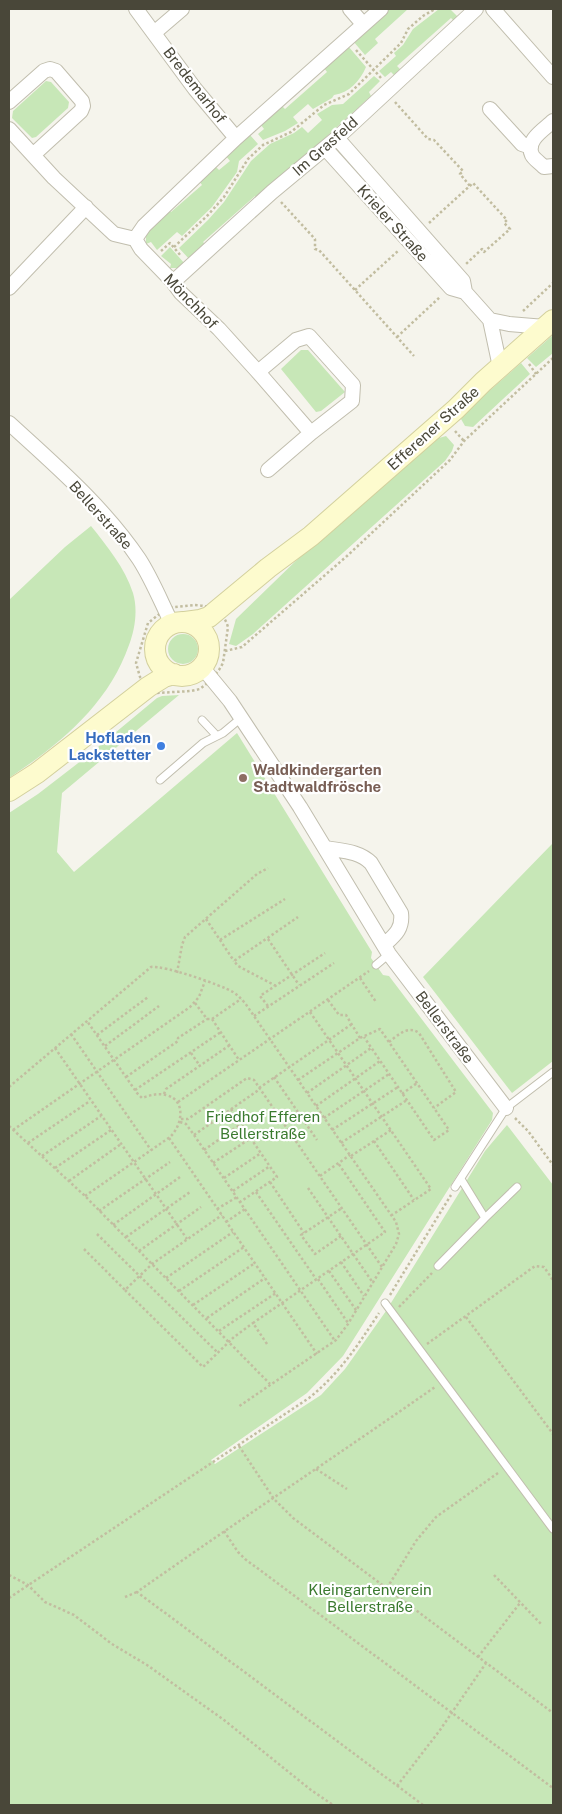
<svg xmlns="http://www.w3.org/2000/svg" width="562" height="1814" viewBox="0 0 562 1814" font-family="'Public Sans',sans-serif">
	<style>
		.green { fill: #c7e7b7 }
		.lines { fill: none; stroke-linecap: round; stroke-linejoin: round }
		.lane-casing { stroke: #c1beae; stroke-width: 9 }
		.street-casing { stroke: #c1beae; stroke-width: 16 }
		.secondary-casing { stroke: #d3d09d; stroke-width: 22 }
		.path { stroke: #c2bda0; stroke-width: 2.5; stroke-dasharray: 2.5 2.5; stroke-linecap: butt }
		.lane { stroke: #fff; stroke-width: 7 }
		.street { stroke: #fff; stroke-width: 14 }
		.secondary { stroke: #fdfbce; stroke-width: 20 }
		.shop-dot { fill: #3f7fe0; stroke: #fff; stroke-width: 2 }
		.education-dot { fill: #8d6e63; stroke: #fff; stroke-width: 2 }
		.labels { text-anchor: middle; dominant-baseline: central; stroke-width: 4.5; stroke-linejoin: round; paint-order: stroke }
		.street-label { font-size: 15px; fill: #494739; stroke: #fff }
		.shop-label { font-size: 15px; font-weight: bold; fill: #366cbe; stroke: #fff; text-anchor: end }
		.education-label { font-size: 15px; font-weight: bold; fill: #785e54; stroke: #fff; text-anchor: start }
		.park-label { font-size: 15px; fill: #3a7a2e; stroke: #fff }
	</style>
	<rect width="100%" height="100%" fill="#f5f4ec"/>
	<path class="green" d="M389 9H408L375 39 378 43 365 55 353 41Z
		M439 9H450L458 17 454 21 451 18 397 66 400 69 394 75 391 72 385 77 379 71 396 56 394 53 403 45 413 29Z
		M348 46 366 67C360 81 349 93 334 95L332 98 313 109 308 104 293 117 298 123 285 131 263 140 258 134 264 129 261 125 282 106 285 109 327 72 324 68Z
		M374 76 380 81 369 92 371 96 258 199 255 196 203 242 206 245 190 260 179 248 208 220 224 202 251 161 270 144 294 133 302 127 308 133 322 120 317 114 332 105 343 104Z
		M46 81 51 82 69 102 68 108 36 137 32 138 12 118 13 111Z
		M250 135 258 144 239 161 237 172 212 207 182 236 177 232 157 250 151 242 146 244V231L168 209 171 212 202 185 199 181 215 166 219 170 230 161 225 155Z
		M346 156 417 234 412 239 341 160Z
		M170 247 185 264 180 268H170L171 264 161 256Z
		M553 335V353L536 367 527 358Z
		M301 350H308L345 392 321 411 316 412 281 369Z
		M521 363 530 374 473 427 465 426 461 419 464 413Z
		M446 436 454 445 452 451 445 461 253 634 236 646 229 644 236 619 306 551 432 440Z
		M91 526C107 546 125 568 133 593 138 610 135 629 129 645 108 705 60 744 9 778V600L65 547Z
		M168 649a15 15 0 1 1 30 0a15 15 0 1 1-30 0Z
		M179 695 62 793 57 852 74 872 237 733 372 952 371 958 383 975 389 976 493 1113 492 1120 343 1356 307 1393 211 1460 215 1464 321 1395 345 1369 386 1311 485 1151 507 1125 553 1185V1805H9V813L38 794 86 757 157 698 162 696Z
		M552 844 553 1061 512 1093 423 977Z"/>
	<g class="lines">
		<defs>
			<path id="lane" d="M202 720 217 736
				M160 780 203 743 223 733 241 718
				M376 965 389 954
				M455 1187 506 1108 553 1072
				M485 1218 517 1187
				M438 1266 485 1218 461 1179
				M385 1303 553 1529"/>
			<path id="street" d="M136 9 195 89 236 138
				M350 9 363 24
				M493 9 553 77
				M154 33 182 9
				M9 102 44 71 50 69 56 71 82 101 83 106 81 111 33 155
				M490 109 522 144 531 147
				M553 121C545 129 525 140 532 155 534 159 540 163 544 167L553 166
				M9 129 54 178 114 234 135 239 141 249 173 282 181 293 219 329 258 372 311 433 352 401 353 385 309 336 296 340 258 372
				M337 138 463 281 465 292 490 320 500 367
				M325 148 451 288 465 292
				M135 239 144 226 236 138 381 9
				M173 282 272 192 337 138 476 9
				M9 288 86 207
				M490 320 509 324 545 327
				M9 423C55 465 104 507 139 559 152 579 161 602 172 624
				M268 470 311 433
				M202 667 230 701 300 807 389 954 506 1108
				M326 848C342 851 359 851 371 863L401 913C403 929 395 935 384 945"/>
			<path id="secondary" d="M185 622 200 620 209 617 268 568 311 536 456 409 483 382 553 320
				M155 649a27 27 0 1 1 54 0a27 27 0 1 1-54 0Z
				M9 791 37 773 148 687 164 677 174 674"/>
		</defs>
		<use href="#lane" class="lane-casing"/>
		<use href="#street" class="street-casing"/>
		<use href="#secondary" class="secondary-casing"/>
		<path class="path" d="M356 50 381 78
			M395 102 428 139 434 140 463 171 460 174 470 186
			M281 202 315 239V249L319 250 414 356
			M429 223 473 183 507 220 504 223 510 229 484 252 482 249 466 264
			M174 247 208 215 224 197 248 159 263 145 291 132 324 105 349 94 401 43 408 29 423 16 435 9
			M161 251 170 243 181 256
			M355 290 398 251
			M523 311 553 283
			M397 337 440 297
			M529 364 536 374
			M455 431 464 441
			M195 605C211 606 223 610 228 627L223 663 219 670 211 680 200 689 191 691 157 693 153 691 140 677 136 663 148 623 167 608Z
			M225 651 242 647 347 556 450 460 464 441 553 358
			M206 919 234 961
			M268 939 299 985
			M220 940 285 899
			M177 973 182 945 185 937 257 874 268 868
			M360 978 376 1002
			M276 986 238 966 234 961 298 917
			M328 1000 339 1015H346L360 1038
			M195 1003 207 1019H212L239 1060
			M268 1006 260 996 325 953
			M310 1012 431 1189 392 1215
			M254 1016 334 963
			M212 1019 241 999
			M71 1034 151 1150
			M97 1035 148 997
			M389 1042C398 1035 408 1025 419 1033L456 1092 434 1108
			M105 1046 159 1006
			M55 1048 187 1239
			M191 1053 200 1066
			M126 1077 178 1041V1038L207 1019
			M274 1077 317 1140
			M298 1080 360 1038 380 1029 449 1130 434 1140 364 1037
			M9 1087 151 967C164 965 221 985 233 992 238 995 241 999 245 1003L396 1222 399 1234 396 1244 348 1324 336 1340 238 1407
			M259 1088 352 1024
			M135 1090 221 1032
			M307 1093 371 1048
			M164 1094 166 1089 230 1045
			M402 1094 417 1083
			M178 1102 369 971
			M316 1106 380 1061
			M231 1109 277 1177 240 1202
			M324 1118 389 1074
			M515 1118 528 1131 553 1165
			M181 1119H188L247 1078 254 1080 382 1267
			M180 1122 186 1124 194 1135 335 1341
			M9 1126 85 1196 270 1384
			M13 1130 190 1007 199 997 205 981
			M332 1130 398 1087
			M194 1135 260 1089
			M169 1138 317 1354
			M374 1141 414 1200
			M28 1143 90 1101
			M341 1143 407 1100
			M204 1150 241 1124
			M42 1156 101 1116
			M351 1156 391 1130
			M213 1163 251 1138
			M55 1168 111 1130
			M320 1176 350 1155
			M224 1178 261 1153
			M69 1181 121 1144
			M270 1182 304 1233
			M308 1188 373 1283
			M233 1191 270 1166
			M256 1192 316 1279
			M85 1196 170 1137C182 1126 187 1100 166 1095 158 1093 150 1095 142 1098L137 1093 87 1021
			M217 1209 237 1197
			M99 1211 170 1162
			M226 1222 245 1209
			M113 1225 180 1177
			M97 1234 217 1352
			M341 1236 315 1254 301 1235 342 1208
			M126 1237 190 1192
			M84 1249 125 1290 152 1264 222 1215
			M139 1251 201 1207
			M341 1262 364 1296
			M329 1271 356 1310
			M166 1278 233 1232
			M318 1279 348 1323
			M125 1290 203 1367 234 1337 253 1323
			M179 1291 244 1247
			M390 1295 451 1195
			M193 1305 255 1263
			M399 1307 432 1273
			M466 1317 553 1434
			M207 1318 265 1278
			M219 1331 276 1293
			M267 1344 253 1323 385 1232 338 1163
			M427 1344 535 1266 544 1267 553 1280
			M239 1446 274 1499 293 1518 553 1713
			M316 1469 347 1489
			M224 1531 238 1552 245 1559 553 1788
			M9 1575 28 1585 45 1602 74 1615 112 1644 147 1665 224 1720 311 1790 333 1805
			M494 1575 542 1625
			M387 1588 416 1541 436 1517 498 1473
			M125 1597 137 1592
			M9 1598 309 1398C340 1373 358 1345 379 1313
			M478 1657 520 1603
			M397 1786 440 1730 486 1663
			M423 1805 137 1592C235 1523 336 1456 435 1387"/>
		<use href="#lane" class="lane"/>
		<use href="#street" class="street"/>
		<use href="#secondary" class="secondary"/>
	</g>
	<circle class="shop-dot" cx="161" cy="746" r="5"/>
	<circle class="education-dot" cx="243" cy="778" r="5"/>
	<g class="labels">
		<g class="street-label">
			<text transform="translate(195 85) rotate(52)">Bredemarhof</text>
			<text transform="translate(325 146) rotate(-41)">Im Grasfeld</text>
			<text transform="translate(393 223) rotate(48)">Krieler Straße</text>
			<text transform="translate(191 301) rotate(46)">Mönchhof</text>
			<text transform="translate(433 428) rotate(-42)">Efferener Straße</text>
			<text transform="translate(101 515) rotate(48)">Bellerstraße</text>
			<text transform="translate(445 1027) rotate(53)">Bellerstraße</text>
		</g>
		<g class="shop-label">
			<text x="151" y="737">Hofladen<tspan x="151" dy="17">Lackstetter</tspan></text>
		</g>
		<g class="education-label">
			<text x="253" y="769">Waldkindergarten<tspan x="253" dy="17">Stadtwaldfrösche</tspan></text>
		</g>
		<g class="park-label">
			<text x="263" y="1116">Friedhof Efferen<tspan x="263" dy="17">Bellerstraße</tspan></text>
			<text x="370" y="1589">Kleingartenverein<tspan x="370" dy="17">Bellerstraße</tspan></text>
		</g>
	</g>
	<rect width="562" height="1814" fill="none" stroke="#494739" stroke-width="20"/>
</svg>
